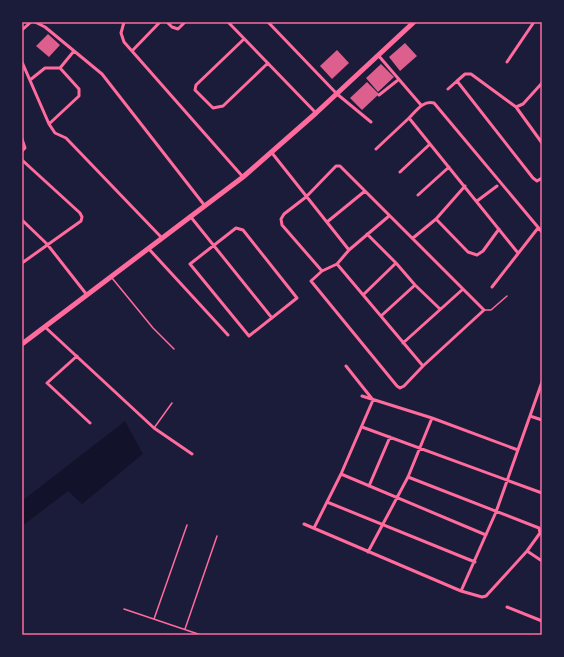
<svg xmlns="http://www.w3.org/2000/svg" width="564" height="657" viewBox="0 0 564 657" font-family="Mulish,sans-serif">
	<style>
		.water { fill: #12122b }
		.building { fill: #dd5f8e }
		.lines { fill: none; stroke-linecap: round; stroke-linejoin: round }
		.service { stroke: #ff6b9d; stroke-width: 1.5 }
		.minor { stroke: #ff6b9d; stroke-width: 3 }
		.primary { stroke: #ff6b9d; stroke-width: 5 }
		.neatline { fill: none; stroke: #ff6b9d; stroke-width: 1.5 }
	</style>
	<rect width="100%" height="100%" fill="#1b1b3a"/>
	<path class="water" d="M125 421 143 454 82 504 68 491 22 526V501Z"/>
	<path class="building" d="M48 34 60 45 49 57 36 46Z
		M405 43 417 56 400 71 389 57Z
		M337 50 349 63 332 79 320 66Z
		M381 64 394 77 378 92 366 78Z
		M367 82 379 94 362 110 350 98Z"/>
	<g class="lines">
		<path class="service" d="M112 278 153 328 174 349
			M485 310H491L507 296
			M154 428 172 403
			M124 609 201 635
			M154 619 187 525
			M185 629 217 536"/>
		<path class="minor" d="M35 22 45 27 102 74 205 206
			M124 22 121 33 124 42 243 177
			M167 22 172 27 178 29 185 22
			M228 22 316 113
			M268 22 337 94 371 122
			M22 30 31 22
			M244 39 196 85 195 90 213 108 223 106 268 63
			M132 51 160 22
			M378 55 421 105
			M22 62 49 124 55 133 66 138 162 238
			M507 62 534 22
			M60 68 74 51
			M30 80 45 68H60L79 89V96L49 124
			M542 83 523 104 516 107 471 74H465L457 81 533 178 537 181 542 178
			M448 89 457 81
			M379 95 398 80
			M516 107 542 143
			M22 139 25 148 22 151
			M376 149 409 118
			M272 153 349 250
			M22 160 80 213 82 217 81 221 22 263
			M400 172 430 144
			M418 195 449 167
			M477 201 497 186
			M190 216 272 318
			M436 219 468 252 477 255 483 251 499 229
			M22 220 47 244 87 295
			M327 222 365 191
			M236 228 243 230 297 298 249 336 190 264Z
			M413 238 436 219 465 186
			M148 248 228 335
			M518 253 409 118C416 111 423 100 434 103L542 232
			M396 263 415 285 440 309
			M337 264 423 366 484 310 340 166H336L306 197 284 214 281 219 282 225 322 271 337 264 349 250 389 216
			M322 271 311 281 397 386 400 388 404 386 423 366
			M492 287 538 228
			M363 295 396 263 367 234
			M381 316 415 285
			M45 327 154 428 192 454
			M403 343 463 289
			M77 356 47 383 90 423
			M362 396 432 418 518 450
			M530 416 542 420
			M362 427 542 493
			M341 474 486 535
			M369 486 390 437
			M327 502 475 562
			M304 524 461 591 482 597 486 596 527 551 540 533 539 528 408 477
			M314 528 341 474 373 400 346 366
			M527 551 542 561
			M368 552 408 477 432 418
			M461 591 496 512 542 382
			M507 607 542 621"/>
		<path class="primary" d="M22 344 243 177 316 113 414 22"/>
	</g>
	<rect width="564" height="657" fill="none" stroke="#1b1b3a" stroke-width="46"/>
	<rect x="23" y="23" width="518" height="611" class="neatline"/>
</svg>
